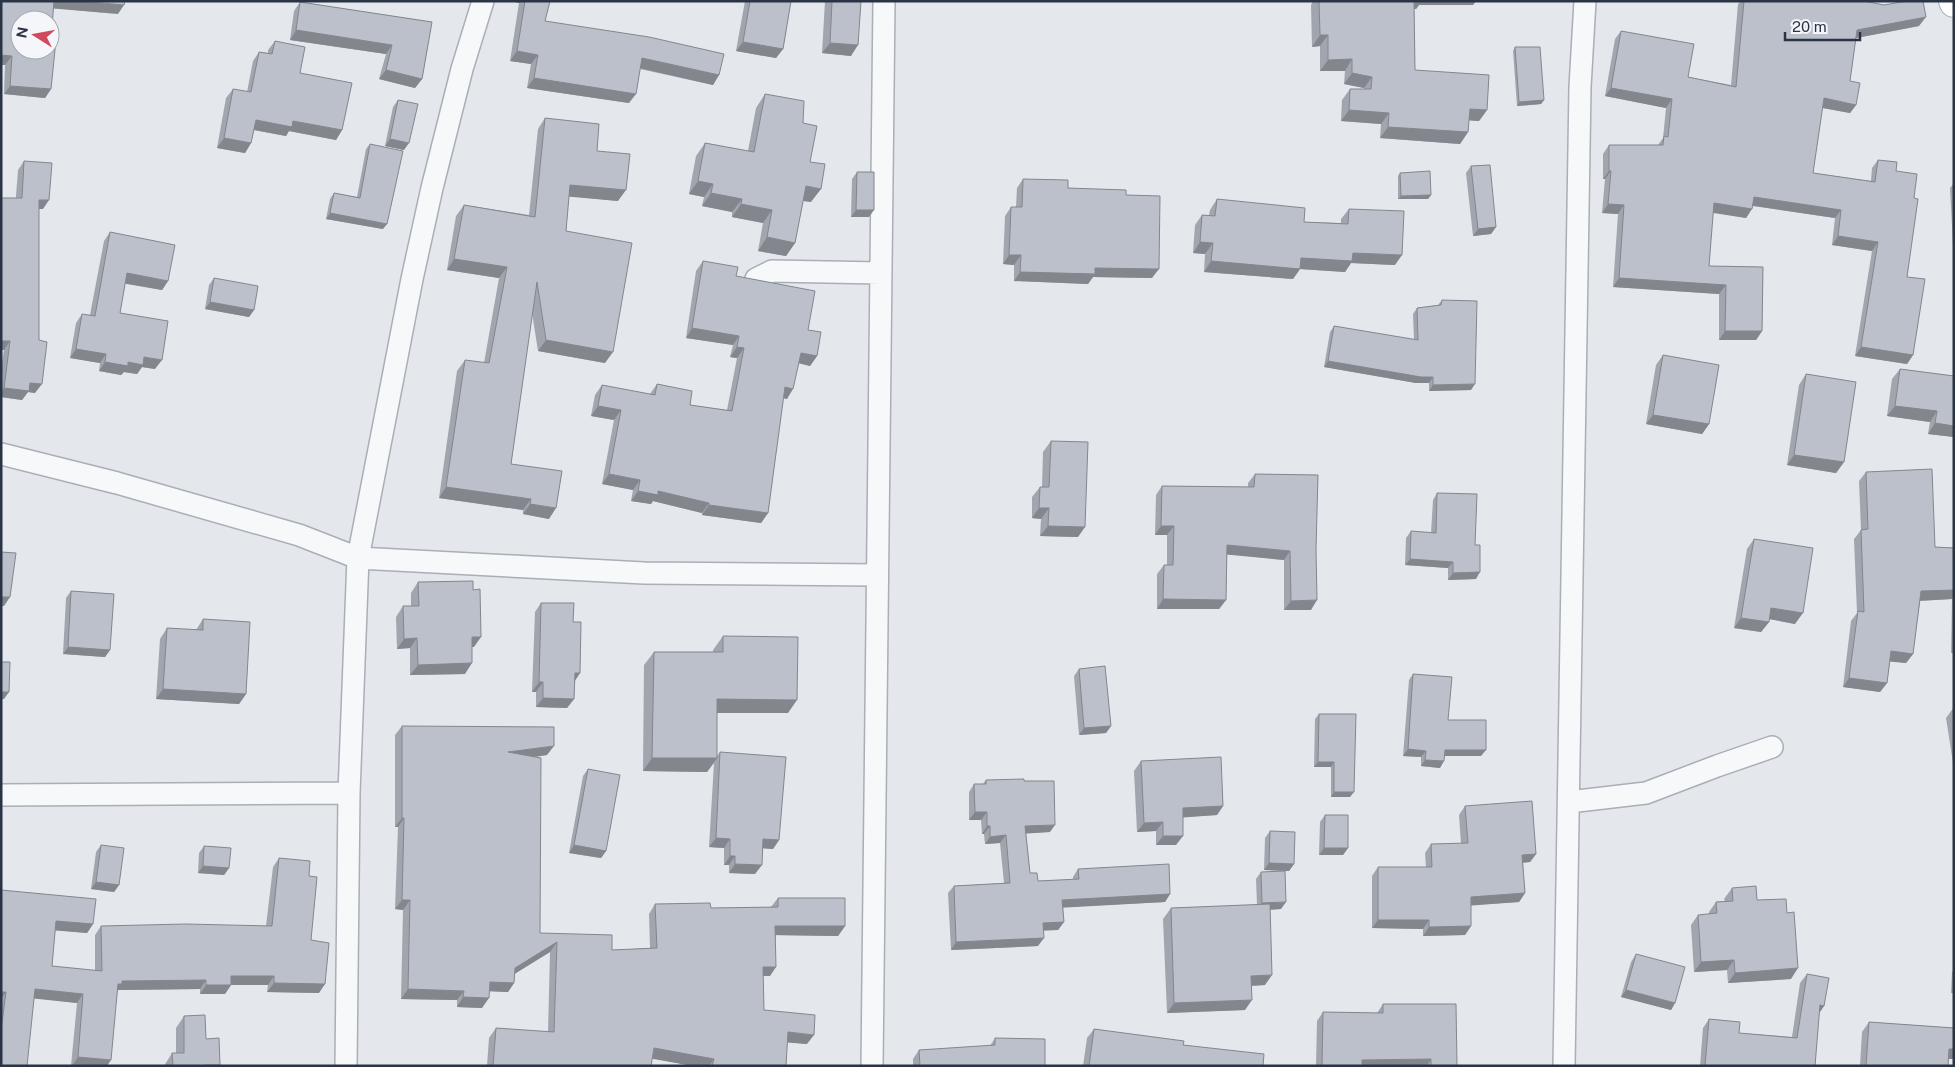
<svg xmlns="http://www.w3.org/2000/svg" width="1955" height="1067" viewBox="0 0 1955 1067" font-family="'Public Sans',sans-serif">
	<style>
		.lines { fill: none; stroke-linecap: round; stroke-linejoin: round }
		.street-casing { stroke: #a9aeb7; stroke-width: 24 }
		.secondary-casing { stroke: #a9aeb7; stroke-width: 30 }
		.street { stroke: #f7f8fa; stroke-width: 21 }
		.secondary { stroke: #fff; stroke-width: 28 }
		.wall { fill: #a1a5ae }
		.shaded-wall { fill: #83868d }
		.building { fill: #bbc0ca; stroke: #83868d; fill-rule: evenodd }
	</style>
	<rect width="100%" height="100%" fill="#e4e7ec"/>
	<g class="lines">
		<defs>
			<path id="street" d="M756 279 772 271 881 273
				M1 454 117 483 299 535 358 558 644 573 877 575
				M1 795 349 793
				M1569 802 1646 793 1717 766 1772 747
				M346 1066 349 793 358 558 412 279 432 188 462 69 483 1
				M872 1066 884 1
				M1564 1066 1580 87 1585 1"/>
			<path id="secondary" d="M1953 1 1954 3"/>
		</defs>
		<use href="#street" class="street-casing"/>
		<use href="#secondary" class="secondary-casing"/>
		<use href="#street" class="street"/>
		<use href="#secondary" class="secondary"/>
	</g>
	<path class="wall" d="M1 1 118 14 53 8 51 40V89L45 98 4 94 5 65Z
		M511 1H550L545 21 719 75 713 85 640 69 629 103 527 88 531 64 510 61 519 3Z
		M745 1H791L783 49 776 58 736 51Z
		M825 1H861L851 56 822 53Z
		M1313 1H1476L1473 5H1419L1416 9H1414L1415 70 1487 110 1479 121 1469 120 1468 132 1460 144 1380 138 1381 124 1341 121 1342 100 1350 89H1364V88L1344 84 1345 71H1320V46L1312 47 1311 5Z
		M1741 1H1864L1919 26 1856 38 1850 81 1856 105 1850 113 1822 108 1813 173 1871 181 1872 168 1878 160 1896 171 1914 198 1907 277 1913 355 1907 364 1855 356 1872 251 1832 245 1835 218 1753 206 1746 218 1713 212 1709 266 1763 267 1762 331 1756 340H1719V294L1613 287 1618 214 1602 213 1605 179H1603V154L1609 145H1658L1663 138 1666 108 1605 96 1615 39 1621 31 1688 77 1731 85 1738 4Z
		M300 2 432 22 422 79 415 88 379 79 386 54 290 40 294 11Z
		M275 41 300 73 342 130 336 140 289 131 286 136 254 130 251 143 245 153 217 148 226 98 233 89 247 92 253 61 259 52 268 53V50Z
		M1515 47 1544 100 1541 104 1517 106 1513 51Z
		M765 94 803 123 810 162 811 202 803 201 795 243 786 256 758 251 763 223 732 217V212L702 206 704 197 689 194 696 156 705 143 748 151 756 108Z
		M398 100 404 150 385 146 393 107Z
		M545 118 597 151 618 201 569 196 566 231 605 363 538 351 532 313 511 464 549 519 523 514V510L439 498 457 371 465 360 484 363 499 278 447 270 456 216 464 205 529 215 538 129Z
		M370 144 383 229 326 219 330 199 334 193 357 197 366 149Z
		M24 161 43 209H39L35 393 28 392 22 400 1 397V369L4 350 18 170Z
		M1471 166 1496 227 1491 234 1473 236 1466 173Z
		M857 172 869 217H851L852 179Z
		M1400 173 1431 195 1428 199H1398V176Z
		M1023 179 1068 188 1126 195 1152 278 1093 277 1088 284 1014 281V265L1003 264 1005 216 1011 207H1016L1017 188Z
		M1954 183V265L1950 188Z
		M1217 199 1304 222 1341 223V219L1349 209 1395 265 1351 263 1345 272 1300 269 1293 279 1204 272 1205 254 1193 253 1195 225 1202 215H1209L1210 210Z
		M110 232 168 281 162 290 125 283 120 313 155 369 142 367 137 374 124 372 121 375 99 371 100 363 70 358 76 323 82 314 90 315 104 241Z
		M703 261 736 276 808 330 817 356 810 366 799 363 787 399 783 398 768 513 761 523 702 515V513L653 501 651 504 631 501 633 490 602 484 614 420 591 416 595 395 602 385 650 394 657 384 690 405 727 410 737 358 730 357 733 345 686 338 696 271Z
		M214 278 254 310 249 317 205 309 209 285Z
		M1442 300 1471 390 1429 391V383H1416L1324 367 1330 332 1334 326 1414 340 1413 314 1417 308 1438 305Z
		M1663 355 1709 424 1702 434 1646 424 1656 365Z
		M1900 369 1954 376V437L1928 434 1930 422 1887 416 1892 379Z
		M1806 374 1844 462 1836 473 1787 465 1799 385Z
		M1051 441 1078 537 1040 536 1041 519 1032 518V497L1040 487H1042L1043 452Z
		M1866 472 1935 547 1954 548V653H1951L1952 599 1920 601 1913 654 1906 663 1890 661 1887 683 1880 692 1843 687 1851 621 1857 613 1854 539 1861 530 1859 481Z
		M1255 474 1318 475 1311 610H1284V560L1227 554 1226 600 1219 609H1157V574L1164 565H1167V535H1155L1156 495 1162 486 1248 487V483Z
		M1437 493 1475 545 1476 579 1448 580V568L1405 565 1406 538 1411 531 1431 533 1433 500Z
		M1754 539 1795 624 1769 619V622L1761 632 1734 628 1747 549Z
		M418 582 474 647H472L465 674 410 675V648L397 649 396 617 403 606H411V593Z
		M71 591 110 650 105 657 63 654 66 598Z
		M541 603 573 622 580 673 575 681 574 699 567 708 536 707V692H532L535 612Z
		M203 619 246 694 239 704 156 699 160 639 167 628 196 630Z
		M723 636 788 713H717V756L720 752 779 840 773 849 762 848 755 874 729 873V865H724V848L709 847 714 763 707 772 643 771 644 665 654 652H713V650Z
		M1079 669 1111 726 1106 733 1079 735 1074 676Z
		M1413 674 1448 720 1481 756H1445L1440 768 1421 766V757L1403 756 1409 680Z
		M1954 707V769L1946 718Z
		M1319 714 1350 797H1331V767H1314L1315 719Z
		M402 726 547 755 535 757 540 933 612 950 650 948 649 914 655 904 711 908 771 907 778 898 845 926 838 936 776 935 770 976H763L764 1010 807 1044 787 1042 786 1066H693L652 1058 651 1066H487L489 1038 496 1028 548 1032 550 952 514 974V983L508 992 489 991 482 1008 457 1007V1000L401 999 403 910 395 909 398 827H395V735Z
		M1141 761 1223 806 1217 815 1183 817 1176 845H1156V831L1137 832 1134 771Z
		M588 769 606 851 601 858 569 853 583 776Z
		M986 780 1024 781 1050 832 1026 833 1030 873 1038 881 1073 880V877L1078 869 1170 894 1165 902 1063 907 1064 922 1058 930H1043L1038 946 951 950 948 893 954 886 1004 883 1000 843 985 844 984 834H982L981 820H969V792L974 784H983Z
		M1465 806 1536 854 1530 862 1523 863 1525 893 1519 902 1471 905V926L1465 935 1423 936V929L1372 928V876L1378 867H1426L1425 853 1431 844H1461L1459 815Z
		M1325 815 1348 848 1343 855H1319L1320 822Z
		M1270 831 1294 864 1289 871 1264 870 1265 838Z
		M101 845 119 885 114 892 91 889 96 852Z
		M204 846 229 868 224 875 198 873 199 853Z
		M279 858 309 876 311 940 319 993 267 992 268 985H231L225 994H200V989L118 990 117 992 107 1066H71L77 1003 34 998 1 1066V890L93 924 87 933 55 930 52 966 95 971V935L101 926H266L273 867Z
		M1261 872 1281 909 1270 910 1265 985 1252 986 1245 1010 1167 1013 1163 919 1171 908 1257 905 1256 879Z
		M1732 888 1757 900 1791 979 1728 983 1727 970 1694 972 1691 925 1698 915 1709 914V912L1716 902 1725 901 1724 899Z
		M1636 954 1675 1003 1671 1010 1621 997 1631 962Z
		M1954 970V993H1951L1952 972Z
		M1807 974 1824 1006 1819 1013 1815 1066H1700L1703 1028 1709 1019 1739 1033 1792 1037 1800 983Z
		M1383 1004 1457 1066H1316L1317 1021 1323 1012 1377 1013Z
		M184 1016 206 1039 219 1066H164L172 1053H176V1028Z
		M1869 1022 1954 1028V1059H1948V1066H1860L1862 1032Z
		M1094 1029 1183 1045 1263 1066H1083L1087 1038Z
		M995 1038 1045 1066H913V1059L919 1050 990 1046Z"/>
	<path class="shaded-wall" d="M52 1H79L124 5 118 14 48 8Z
		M511 1H521L519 3Z
		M1412 1H1476L1473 5H1419L1416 9H1406Z
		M1926 17 1919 26 1851 39 1857 30Z
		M296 30 392 45 386 54 290 40Z
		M1320 35H1328L1320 46 1312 47Z
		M743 42 783 49 776 58 736 51Z
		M830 43 858 45 851 56 822 53Z
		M517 51 538 55 531 64 510 61Z
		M1 55 12 56 5 65H1Z
		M642 58 719 75 713 85 635 67Z
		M1352 59 1345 71H1320L1328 60Z
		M386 70 422 79 415 88 379 79Z
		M1352 73 1372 77 1364 88 1344 84Z
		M534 78 636 94 629 103 527 88Z
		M10 86 51 89 45 98 4 94Z
		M1611 88 1672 99 1666 108 1605 96Z
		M1824 98 1856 105 1850 113 1818 107Z
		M1544 100 1541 104 1517 106 1519 102Z
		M1470 109 1487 110 1479 121 1462 120Z
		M1349 110 1389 113 1381 124 1341 121Z
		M256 120 293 121 342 130 336 140 289 131 286 136 249 129Z
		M1388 127 1468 132 1460 144 1380 138Z
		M224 138 251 143 245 153 217 148Z
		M390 139 409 143 404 150 385 146Z
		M1609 171H1611L1605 179H1603Z
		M698 181 713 184 704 197 689 194Z
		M570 185 626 190 618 201 562 196Z
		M806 186 821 189 811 202 797 200Z
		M711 193 742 199 732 212 702 206Z
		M1431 195 1428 199H1398L1401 196Z
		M1754 197 1841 210 1835 218 1748 205Z
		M39 200H49L43 209H33Z
		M1714 203 1752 209 1746 218 1707 212Z
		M741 204 772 210 763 223 732 217Z
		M1608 204 1624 205 1618 214 1602 213Z
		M856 210H874L869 217H851Z
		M330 213 387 224 383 229 326 219Z
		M1496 227 1491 234 1473 236 1478 229Z
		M1838 236 1878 242 1872 251 1832 245Z
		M767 237 795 243 786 256 758 251Z
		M1200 242 1213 243 1205 254 1193 253Z
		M1353 253 1402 255 1395 265 1351 263 1345 272 1300 269 1293 279 1204 272 1211 261 1301 258Z
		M1009 255H1021L1014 265 1003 264Z
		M454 259 507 267 499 278 447 270Z
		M1095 268 1159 269 1152 278 1093 277 1088 284 1014 281 1020 272Z
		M127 273 168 281 162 290 121 283Z
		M1619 278 1726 285 1719 294 1613 287Z
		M210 302 254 310 249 317 205 309Z
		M692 328 739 336 733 345 686 338Z
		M1725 331H1762L1756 340H1719Z
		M546 340 613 352 605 363 538 351Z
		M1 341H10L4 350H1Z
		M737 347 744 348 737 358 730 357Z
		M1861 347 1913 355 1907 364 1855 356Z
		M76 349 106 354 100 363 70 358Z
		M801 353 817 356 810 366 794 362Z
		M144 357 162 360 155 369 142 367 137 374 124 372 121 375 99 371 105 362H128Z
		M1328 361 1433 377 1429 383H1416L1324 367Z
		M30 383 42 384 35 393 28 392 22 400 1 397V391L4 388Z
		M1475 384 1471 390 1429 391 1433 385Z
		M785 387 793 389 787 399 778 397Z
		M598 406 621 410 614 420 591 416Z
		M1895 406 1937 411 1930 422 1887 416Z
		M1653 415 1709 424 1702 434 1646 424Z
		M1935 423 1954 426V437L1928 434Z
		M1794 455 1844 462 1836 473 1787 465Z
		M609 474 640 480 633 490 602 484Z
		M446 487 531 499 523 510 439 498Z
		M638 491H658L709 503 702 513 653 501 651 504 631 501Z
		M530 504 556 508 549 519 523 514Z
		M709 505 768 513 761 523 702 515Z
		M1039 508H1049L1041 519 1032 518Z
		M1048 526 1085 527 1078 537 1040 536Z
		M1161 526H1174L1167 535H1155Z
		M1227 545 1290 551 1284 560 1221 554Z
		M1410 559 1453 562 1448 568 1405 565Z
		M1480 572 1476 579 1448 580 1453 573Z
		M1954 590V596L1952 599 1914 601 1921 591Z
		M1 597H10L4 606H1Z
		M1163 599 1226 600 1219 609H1157Z
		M1317 600 1311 610H1284L1291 601Z
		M1771 608 1803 613 1795 624 1764 618Z
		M1741 618 1769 622 1761 632 1734 628Z
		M472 637H481L474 647H465Z
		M417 638 410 648 397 649 404 639Z
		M68 647 110 650 105 657 63 654Z
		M1891 651 1913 654 1906 663 1884 661Z
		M472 663 465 674 410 675 418 665Z
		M575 673H580L573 683Z
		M1849 678 1887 683 1880 692 1843 687Z
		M539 682H543L536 692H532Z
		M163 689 246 694 239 704 156 699Z
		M1 692H9L4 699H1Z
		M543 698 574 699 567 708 536 707Z
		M717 699 797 700 788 713H708Z
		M1111 726 1106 733 1079 735 1084 728Z
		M554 746 547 755 502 761 508 752Z
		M1408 749 1426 751 1421 757 1403 756Z
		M1445 750H1486L1481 756H1441Z
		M652 758H717L707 772 643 771Z
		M1425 760 1444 761 1440 768 1421 766Z
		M1318 762H1334L1331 767H1314Z
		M1334 792H1354L1350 797H1331Z
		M1223 806 1217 815 1176 818 1183 808Z
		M975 812H987L981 820H969Z
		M402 818H404L398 827H395Z
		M1163 822 1156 831 1137 832 1144 823Z
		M1055 825 1050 832 1020 834 1025 826Z
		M987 826H990L984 834H982Z
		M1006 835 1000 843 985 844 990 837Z
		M1163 836H1183L1176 845H1156Z
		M716 838 730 839 724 848 709 847Z
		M763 839 779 840 773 849 757 848Z
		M574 845 606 851 601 858 569 853Z
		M1324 848H1348L1343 855H1319Z
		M1536 854 1530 862 1516 863 1522 855Z
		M730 856H735L729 865H724Z
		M1269 863 1294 864 1289 871 1264 870Z
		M735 864 762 865 755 874 729 873Z
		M203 866 229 868 224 875 198 873Z
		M96 882 119 885 114 892 91 889Z
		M1525 893 1519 902 1465 906 1471 897Z
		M1170 894 1165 902 1057 908 1062 900Z
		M402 900H410L403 910 395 909Z
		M1286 902 1281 909 1257 910 1262 903Z
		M1378 920H1429L1423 929 1372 928Z
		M56 921 93 924 87 933 50 930Z
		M1064 922 1058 930 1038 931 1043 923Z
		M775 926H845L838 936 769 935Z
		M1471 926 1465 935 1423 936 1429 927Z
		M1044 938 1038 946 951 950 956 942Z
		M557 942 550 952 508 978 515 968Z
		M1734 960 1727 970 1694 972 1701 962Z
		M763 967H776L770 976H756Z
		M1798 968 1791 979 1728 983 1735 973Z
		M1272 975 1265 985 1244 986 1251 976Z
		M231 976H274L268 985H225Z
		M206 980 200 989 118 990 116 993 118 984 122 981Z
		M490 982 514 983 508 992 483 991Z
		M274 983 325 984 319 993 267 992Z
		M206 985H231L225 994H200Z
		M35 989 83 994 77 1003 29 998Z
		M408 989 464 991 457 1000 401 999Z
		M1626 990 1675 1003 1671 1010 1621 997Z
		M1 992H6L1 999Z
		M463 997 489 998 482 1008 457 1007Z
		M1252 1000 1245 1010 1167 1013 1174 1003Z
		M1820 1005 1824 1006 1818 1015Z
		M788 1032 814 1035 807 1044 781 1042Z
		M654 1048 714 1059 709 1066H693L648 1058Z
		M1949 1049H1954V1059H1942Z
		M78 1057 111 1060 107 1066H72Z
		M1431 1059 1427 1066H1358L1362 1060Z
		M205 1065H220L219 1066H204Z"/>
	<path class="building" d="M1 1H54L51 40H56L51 89 10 86 12 56 1 55ZM20 20H50V50H20Z
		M79 1H125L124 5Z
		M525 1H550L545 21 649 37 724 54 719 75 642 58 636 94 534 78 538 55 517 51Z
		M750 1H791L783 49 743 42Z
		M832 1H861L858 45 830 43Z
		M1319 1H1414L1415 70 1489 75 1487 110 1470 109 1468 132 1388 127 1389 113 1349 110 1350 89H1371L1372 77 1352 73V59L1328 60V35H1320Z
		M1744 1H1864L1884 5 1907 1H1923L1926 17 1857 30 1850 81 1860 83 1856 105 1824 98 1813 173 1875 182 1878 160 1897 162 1896 171 1917 174 1914 198 1918 199 1907 277 1925 279 1913 355 1861 347 1878 242 1838 236 1841 210 1754 197 1752 209 1714 203 1709 266 1763 267 1762 331H1725L1726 285 1619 278 1624 205 1608 204 1611 171H1609V145H1663L1664 136 1668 137 1672 99 1611 88 1621 31 1694 44 1688 77 1736 87Z
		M300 2 432 22 422 79 386 70 392 45 296 30Z
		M275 41 305 47 300 73 352 83 342 130 293 121 292 127 256 120 251 143 224 138 233 89 251 92 259 52 272 54Z
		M1515 47H1540L1544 100 1519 102Z
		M765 94 804 101 803 123 817 126 810 162 825 164 821 189 806 186 795 243 767 237 772 210 741 204 742 199 711 193 713 184 698 181 705 143 754 152Z
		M398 100 418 104 409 143 390 139Z
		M545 118 599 124 597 151 630 154 626 190 570 185 566 231 632 243 613 352 546 340 537 282 511 464 562 471 556 508 530 504 531 499 446 487 465 360 489 363 507 267 454 259 464 205 535 217Z
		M370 144 403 151 387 224 330 213 334 193 360 198Z
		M24 161 52 163 49 200H39V340L47 342 42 384 30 383 29 391 4 388 10 341H1V198H22Z
		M1490 165 1496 227 1478 229 1471 166Z
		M1430 171 1431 195 1401 196 1400 173Z
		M857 172H874V210H856Z
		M1023 179 1068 180V188L1126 190V195L1160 196 1159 269 1095 268V274L1020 272 1021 255H1009L1011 207H1022Z
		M1217 199 1305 208 1304 222 1348 224 1349 209 1404 211 1402 255 1353 253 1352 261 1301 258 1300 269 1211 261 1213 243 1200 242 1202 215 1215 216Z
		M110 232 175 245 168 281 127 273 120 313 168 321 162 360 144 357 143 365 128 362V366L105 362 106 354 76 349 82 314 95 316Z
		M703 261 738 267 736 276 815 291 808 330 821 332 817 356 801 353 793 389 785 387 768 513 709 505V503L658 491V495L638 491 640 480 609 474 621 410 598 406 602 385 655 395 657 384 692 391 690 405 732 411 744 348 737 347 739 336 692 328Z
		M214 278 258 286 254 310 210 302Z
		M1442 300 1477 301 1475 384 1433 385V377H1421L1328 361 1334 326 1418 340 1417 308 1441 305Z
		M1663 355 1719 365 1709 424 1653 415Z
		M1900 369 1954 376V426L1935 423 1937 411 1895 406Z
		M1806 374 1856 382 1844 462 1794 455Z
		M1051 441 1088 442 1085 527 1048 526 1049 508H1039L1040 487H1049Z
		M1932 469 1935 547 1954 548V590L1921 591 1913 654 1891 651 1887 683 1849 678 1858 611 1864 612 1861 530 1868 529 1866 472Z
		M1255 474 1318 475 1316 549 1317 600 1291 601 1290 551 1227 545 1226 600 1163 599 1164 565H1173L1174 526H1161L1162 486 1254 487Z
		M1437 493 1477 494 1475 545H1480V572L1453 573V562L1410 559 1411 531 1436 533Z
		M1754 539 1813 548 1803 613 1771 608 1769 622 1741 618Z
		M1 552 16 553 10 597H1Z
		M473 581V590L480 589 481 637H472V663L418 665 417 638 404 639 403 606H419L418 582Z
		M71 591 114 594 110 650 68 647Z
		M541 603H574L573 622H581L580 673H575L574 699 543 698V682H539Z
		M203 619 250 622 246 694 163 689 167 628 203 630Z
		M723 636 798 637 797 700 717 699V758H652L654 652H723Z
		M1 662H10L9 692H1Z
		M1105 666 1111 726 1084 728 1079 669Z
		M1413 674 1452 677 1448 720H1486V750H1445L1444 761 1425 760 1426 751 1408 749Z
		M1319 714H1356L1354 792H1334V762H1318Z
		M402 726 554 727V746L508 752 541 758 540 933 612 935V950L657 948 655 904 710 903 711 908 778 907V898H845V926H775L776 967H763L764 1010 815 1015 814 1035 788 1032 786 1066H712L714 1059 654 1048 651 1066H493L496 1028 554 1032 557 942 515 968 514 983 490 982 489 998 463 997 464 991 408 989 410 900H402L404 818H402Z
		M720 752 786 757 779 840 763 839 762 865 735 864V856H730V839L716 838Z
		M1221 757 1223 806 1183 808V836H1163V822L1144 823 1141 761Z
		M588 769 620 775 606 851 574 845Z
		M1024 779V781H1054L1055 825 1025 826 1030 873H1037L1038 881 1079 879 1078 869 1169 864 1170 894 1062 900 1064 922 1043 923 1044 938 956 942 954 886 1010 883 1006 835 990 837V826H987V812H975L974 784H986V780Z
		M1532 801 1536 854 1522 855 1525 893 1471 897V926L1429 927V920H1378V867H1432L1431 844 1468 843 1465 806Z
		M1325 815H1348V848H1324Z
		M1270 831 1295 832 1294 864 1269 863Z
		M101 845 124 848 119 885 96 882Z
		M204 846 231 848 229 868 203 866Z
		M279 858 310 861 309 876 317 877 311 940 329 943 325 984 274 983V976H231V985H206V980L122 981V984H118L111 1060 78 1057 83 994 35 989 27 1066H1V1030L6 992H1V890L96 899 93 924 56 921 52 966 102 971 101 926 185 924 272 926Z
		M1285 871 1286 902 1262 903 1261 872Z
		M1756 886 1757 900 1786 899 1787 913 1794 912 1798 968 1735 973 1734 960 1701 962 1698 915 1717 913 1716 902 1733 901 1732 888Z
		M1270 904 1272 975 1251 976 1252 1000 1174 1003 1171 908Z
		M1636 954 1685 967 1675 1003 1626 990Z
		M1807 974 1829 978 1824 1006 1820 1005 1815 1066H1705L1709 1019 1740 1022 1739 1033 1797 1038Z
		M1383 1004H1456L1457 1066H1431V1059L1362 1060V1066H1322L1323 1012 1383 1013Z
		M205 1015 206 1039 219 1038 220 1065H205V1066H173L172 1053H184V1016Z
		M1869 1022 1954 1028V1049H1949L1948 1066H1866Z
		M1094 1029 1184 1041 1183 1045 1264 1054 1263 1066H1089Z
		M995 1038 1045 1039V1066H920L919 1050 995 1045Z"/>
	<rect width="1955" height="1067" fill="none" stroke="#2b3445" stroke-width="5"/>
	<g transform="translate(35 35) rotate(281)"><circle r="24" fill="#f4f6f9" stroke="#a4a8b1"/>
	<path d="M0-4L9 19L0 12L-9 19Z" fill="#d1495b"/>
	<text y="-8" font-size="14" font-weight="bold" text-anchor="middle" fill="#2b3445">N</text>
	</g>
	<path d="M1785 32v8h75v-8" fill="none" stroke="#2b3445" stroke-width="2.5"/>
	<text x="1792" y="32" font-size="15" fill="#2b3445" stroke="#f4f6f9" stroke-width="4" paint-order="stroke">20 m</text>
</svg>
